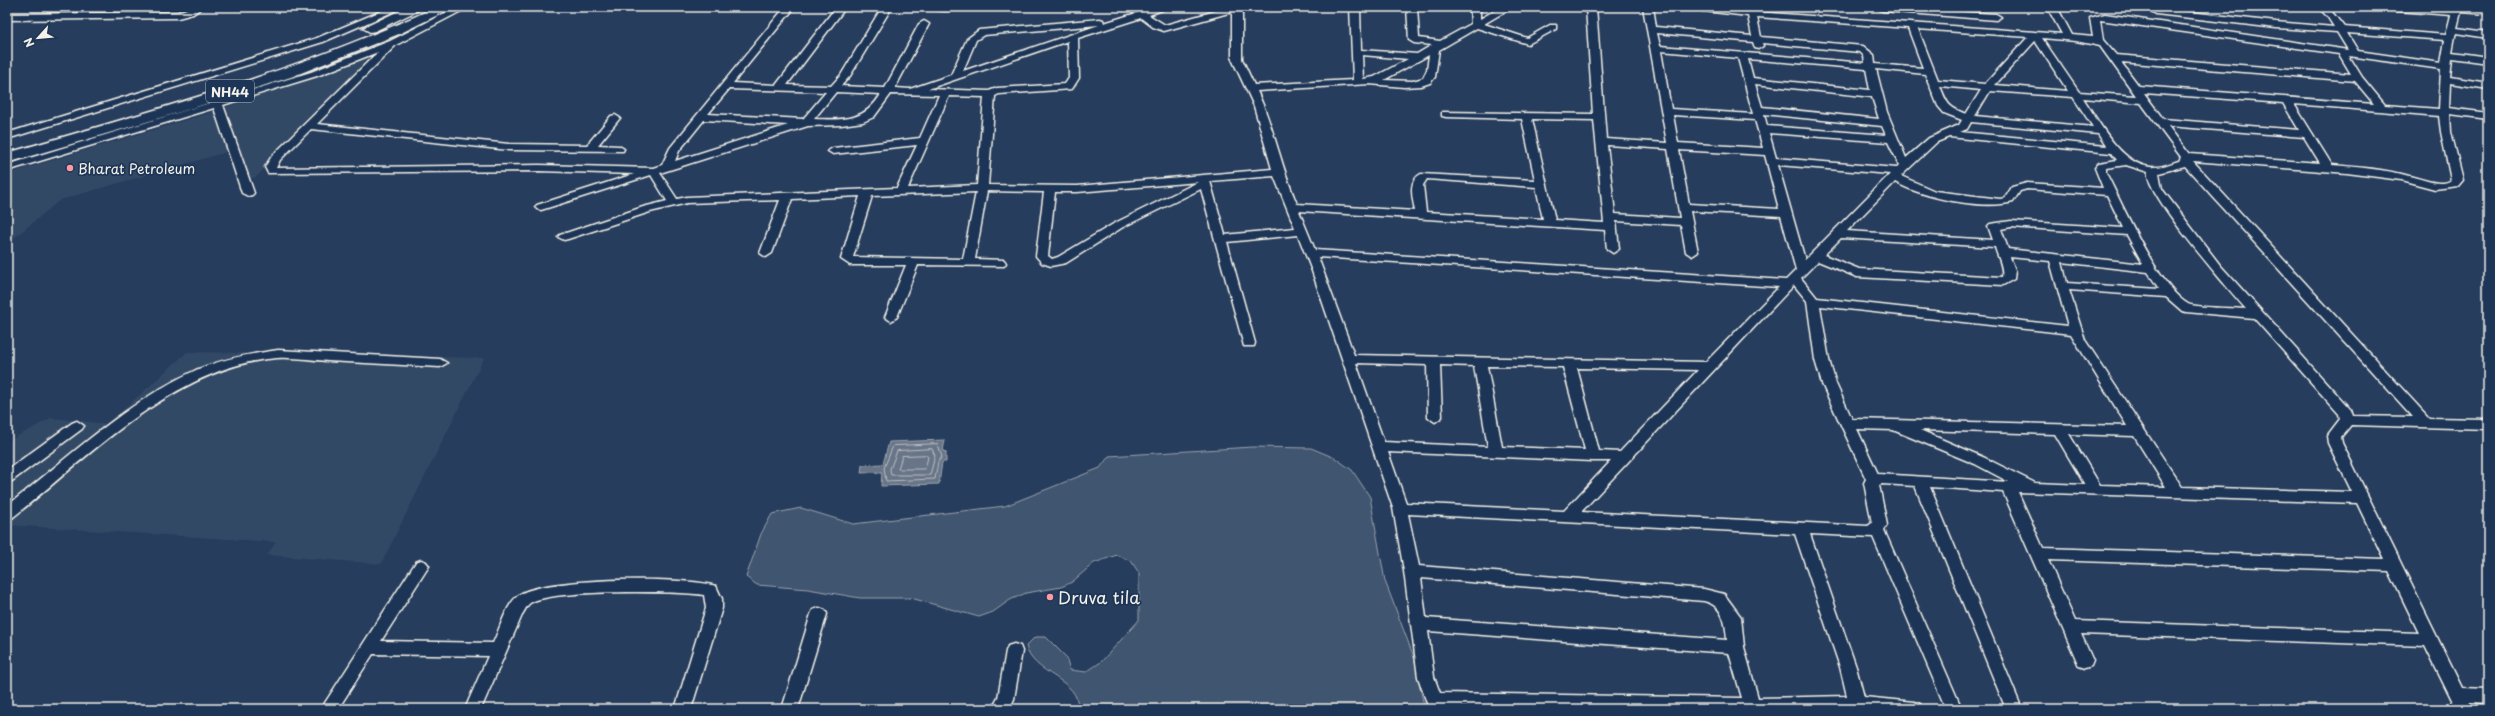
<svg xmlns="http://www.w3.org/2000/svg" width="2495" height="716" viewBox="0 0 2495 716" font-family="'Playpen Sans',sans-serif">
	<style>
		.built { fill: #334966 }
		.green { fill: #40546f; stroke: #9aa2ac }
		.water { fill: #677588; stroke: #9fa7ae }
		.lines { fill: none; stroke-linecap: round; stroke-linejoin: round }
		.shore { stroke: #bcbfc2; stroke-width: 1 }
		.minor-casing { stroke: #f4f1e8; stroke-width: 3 }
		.highway-casing { stroke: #f4f1e8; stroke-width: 3 }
		.minor { fill: #1d3557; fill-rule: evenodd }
		.highway { fill: #1d3557; fill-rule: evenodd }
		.poi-dot { fill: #ff9aa2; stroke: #1d3557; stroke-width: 1.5 }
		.labels { text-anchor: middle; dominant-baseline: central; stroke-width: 3.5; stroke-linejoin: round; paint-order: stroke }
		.shield { fill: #1d3557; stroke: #b4b9bc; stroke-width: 1 }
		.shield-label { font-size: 13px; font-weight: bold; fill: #f4f1e8 }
		.poi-label { font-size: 14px; fill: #f4f1e8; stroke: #1d3557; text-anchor: start }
		.near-poi-label { font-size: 17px; fill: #f4f1e8; stroke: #1d3557; text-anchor: start }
	</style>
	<rect width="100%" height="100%" fill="#263d5d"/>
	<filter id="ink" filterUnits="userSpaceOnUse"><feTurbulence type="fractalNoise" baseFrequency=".025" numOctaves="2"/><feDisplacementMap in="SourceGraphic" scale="8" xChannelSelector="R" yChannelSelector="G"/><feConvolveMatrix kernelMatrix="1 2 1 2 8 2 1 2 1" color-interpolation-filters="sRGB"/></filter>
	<g filter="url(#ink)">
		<path class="built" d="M366 57H377L256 177 240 182 230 151 60 200 7 244V174L213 112Z
			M187 352 484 358 381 564 267 555 276 542 7 525V442L51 418 108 424Z"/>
		<path class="green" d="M1252 447 1311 448 1335 458 1352 470 1370 497 1385 581 1415 660 1423 702 1427 709H1078C1080 678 1032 675 1026 646L1035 637H1046L1066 657 1070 670 1086 672 1101 662 1139 620V573L1131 561 1117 555 1094 563 1072 582 1061 587 1026 593 1010 600 993 612 979 617 911 598H860L808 589 757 585 746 577 761 534 772 514 801 508 853 524 1005 506 1100 468 1109 456Z"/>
		<path class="water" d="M945 440 943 451 946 452V462H942L939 484 881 486 882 472 861 473 862 465 883 464 889 442Z"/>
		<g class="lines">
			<path class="shore" d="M938 444 942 457 938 462 935 479 886 481 884 468 893 446Z
				M932 449 935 456 930 475H891L890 469 897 451Z
				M926 455 928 457 925 469H898L902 456Z"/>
			<defs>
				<path id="minor" d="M192 7H203L193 14 178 18 7 20V14L178 12Z
					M391 7H404L323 42 7 139V133L317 38Z
					M457 7H469L396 45 317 124 509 144 587 145 611 116 615 115 620 118 598 145 619 146 624 149 623 151 509 150 311 129 280 160 276 168 539 165 653 168 662 165 670 148 785 7H795L733 83 776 85 836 7H846L787 85 831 86 841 75 882 7H892L850 76 841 86 885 88 919 24 924 21 929 24 895 88 910 89 951 75 967 39 979 30 1100 19 1103 20 1104 23 1156 7H1170L1149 15 1165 25 1230 7H1242V59L1254 85 1353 80 1350 7H1360L1361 50 1417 54 1432 45 1414 43 1409 40 1407 7H1417L1419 38 1440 41 1471 24 1470 7H1480V19L1501 7H1513L1484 24 1527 38 1550 25H1556V29L1528 44 1477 28 1439 50 1435 77 1430 83 1421 86 1404 87 1369 84 1257 91C1274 127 1281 167 1297 204L1415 211C1413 199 1407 181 1421 174L1535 180 1522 119 1446 117 1442 116V112L1593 114 1586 7H1596L1606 139 1667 143 1643 7H1653L1656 27 1752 36 1748 16 1695 10 1690 7H1717L1747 11 1746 7H1756V12L2062 34 2047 7H2057L2072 35 2093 37 2090 18 2105 14 2348 50 2337 32 2276 28 2156 14 2151 11 2156 8 2276 22 2334 27 2327 16 2318 7H2328L2344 27 2446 35 2451 15 2383 10 2378 7 2453 10V7L2488 8V14L2461 12 2457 28 2488 32V38L2456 33 2455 36 2452 52 2488 57V63L2452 58 2450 77 2488 83V89L2450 83 2449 108 2488 113V119L2450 114 2451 132 2463 180 2458 186 2435 189 2401 180 2347 173 2193 161 2429 418 2488 419V429L2351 425 2341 437 2342 443 2462 688 2488 689V703L2469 702 2472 709H2456L2425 646 2081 634 2093 661 2091 666 2085 668 2079 666 2003 492 1930 487 2022 709H2006L1915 486 1882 484 1879 485 1887 525 1884 530 1962 709H1946L1873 537 1810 534 1856 667 1864 697 1914 702 1920 704 1922 709 1445 707V709H1429L1418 677 1404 571 1393 508 1312 271 1298 235 1227 242 1255 343 1254 346H1244L1201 189 1123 227 1066 263 1051 266 1042 263 1036 256 1044 192 987 191 975 259 1004 260 1006 263 1004 266 918 265 897 317 891 321 885 317 906 265H850L841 259 860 196 792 199 772 253 766 257 760 253 780 200 687 203 650 212 568 239 564 240 558 237 560 235 643 207 667 201 651 175 541 210 537 209 535 207 537 205 634 174 539 171 268 173 265 167 272 156 378 52 317 76 223 105 254 193 252 195 248 196 242 193 214 108 7 171V165L311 72 390 41ZM1232 12V59L1254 106 1272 169 1077 186 988 185 995 96 999 94 1072 89 1079 78 1078 38 1141 18 1153 27 1164 31ZM1757 17 1908 28 1923 68 1875 64 1874 55 1863 46 1761 37ZM2100 20 2339 54 2351 74 2116 55 2103 40ZM1099 25 963 71 976 40 984 35ZM1918 29 2028 37 1985 84 1938 80ZM1657 33 1753 42 1755 48 1758 49 1763 46 1762 43 1860 52 1864 56 1865 63 1660 46ZM2347 33 2445 40 2441 63 2358 51ZM2042 38 2076 41 2100 46 2136 96 2079 92ZM1068 41 1069 78 1065 84 997 88 989 91 928 89ZM2035 41 2068 91 1995 85ZM1661 51 1738 58 1753 114 1671 109ZM1362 55 1408 59 1374 77 1363 79ZM1429 55 1427 70 1423 78 1413 81 1384 80ZM2349 56 2441 69 2439 109 2385 105 2362 77ZM1748 59 1866 69 1870 90 1753 78ZM2121 62 2355 81 2374 104 2139 86ZM1876 69 1925 74 1938 106 1944 113 1962 120 1959 125 1929 138 1906 158 1887 112ZM1755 84 1872 97 1879 119 1762 107ZM1940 86 1981 90 1966 114C1948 107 1947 104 1940 86ZM729 89 826 92 803 119 708 114ZM1990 91 2073 97 2093 127 1975 116ZM836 92 881 94C864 122 844 120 814 119ZM2144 93 2283 103 2299 130 2163 119ZM891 94 939 95 920 138 833 148 828 151 833 154 917 145 897 188 687 197 677 199 660 173 808 126 841 125 863 122 874 117ZM949 96 984 97 977 185 908 188ZM2083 98 2141 103 2181 157 2179 161C2172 163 2163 167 2156 167 2123 170 2099 121 2083 98ZM2294 104 2439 116 2441 132 2451 180C2442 188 2420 178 2409 176 2384 169 2357 167 2332 165ZM1764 114 1882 126 1886 135 1767 126ZM1673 115 1755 120 1763 148 1678 143ZM1532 119 1594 120 1604 223 1555 220ZM704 120 788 125 675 161 679 151ZM1971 122 2098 134 2106 146 1960 132 1967 129ZM2168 126 2304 137 2320 163 2189 154ZM1769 133 1888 142 1899 165 1896 168 1776 158ZM1949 137 2111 153 2117 160 2099 163 2095 168 2103 188 2027 183 2012 187 2005 198 2000 199 1935 191 1901 176 1937 142ZM1607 145 1668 149 1680 218 1615 214ZM1679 150 1765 155 1779 209 1689 204ZM1778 165 1890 174 1805 260ZM2126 165 2148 172C2143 191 2230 291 2246 309 2235 308 2196 308 2188 304 2158 287 2123 205 2106 173V168ZM2185 166 2413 417 2353 416 2351 410 2220 265 2162 189 2159 173ZM1274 176 1295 228 1225 235 1210 181ZM1427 179 1536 187 1543 219 1426 212 1423 185ZM1198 182 1115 223 1058 257 1052 259 1048 256 1055 192H1077ZM1895 182C1923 198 1981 210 2013 202L2020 191 2027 189 2107 195 2123 228 2011 221 1990 224 1988 226 1993 240 1847 231ZM976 192 963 259 853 257 872 196ZM1299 211 1605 230 1607 249 1613 253 1619 249 1616 221 1681 225 1686 252 1692 256 1698 252 1690 211 1781 216 1796 270 1786 280 1315 250ZM2011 227 2127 235 2143 264 2008 249 2001 229ZM1841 238 1995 247C1997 256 2004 266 2002 277L1859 269 1824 255ZM1318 257 1779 287 1706 362 1354 355ZM2010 257 2050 261 2068 326 1817 298 1801 278 1818 261 1857 277 2003 285 2014 279 2015 270ZM2062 262 2148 272 2159 289 2067 283ZM1794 285 1807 301 1815 360 1822 384 1866 479 1864 483 1872 523 1868 526 1581 512ZM2069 290 2166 297 2182 311 2186 312 2254 318 2339 414 2340 419 2327 436 2328 443 2352 492 2182 487 2085 340ZM1820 306 2071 334 2127 426 1852 419 1836 384 1829 360ZM1356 363 1427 365 1428 417 1435 422 1442 417 1440 365 1474 366 1488 447 1384 442ZM1487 366 1563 367 1585 450 1502 447ZM1577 368 1698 370 1620 452 1599 451ZM1857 429 1893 430 1975 464 2009 482 1878 474ZM1920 430 2055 434 2085 485 2035 483 1985 458ZM2069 434 2134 436 2166 487 2100 485ZM1388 452 1593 461H1611L1564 511 1406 503ZM2018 492 2357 503 2384 559 2043 548ZM1408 514 1795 534 1840 667 1847 696 1758 698 1744 647 1741 617 1724 594 1704 589 1419 566ZM2048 560 2389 571 2419 633 2075 621ZM1421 578 1704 601C1723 605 1726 623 1727 640L1426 618ZM1428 631 1729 653 1742 698 1440 693 1434 677Z
					M931 7H959C953 12 937 12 931 7Z
					M1879 7 1996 14 2001 17 1996 20 1883 11 1880 10Z
					M278 350 440 359 447 363 440 367C403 365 366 363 328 361 312 360 294 357 277 358 177 365 87 458 12 518L7 519V506C67 459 126 402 196 370 222 359 250 354 278 350Z
					M77 421 84 426 82 429 12 481 7 482V470L72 423Z
					M421 560 426 562 429 566 381 641 493 643C500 629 506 604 519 595 543 577 686 576 716 586L722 599V608L691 709H675L706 608 704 595C675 591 552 589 530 603 527 605 525 610 523 613L481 709H465L488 656 373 654 338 709H321L416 562Z
					M819 608 825 610 827 614 798 709H782L811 614 813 610Z
					M1014 644 1020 646 1022 651 1014 699 1009 709H992L998 698 1006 651 1008 646Z"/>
				<path id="highway" d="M407 7H425L375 31 370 32 363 28Z
					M436 7H454L399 34 291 77 180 112 7 163V153C153 111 298 71 436 7Z"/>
			</defs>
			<use href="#minor" class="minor-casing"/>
			<use href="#highway" class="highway-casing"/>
			<use href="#minor" class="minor"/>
			<use href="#highway" class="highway"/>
		</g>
	</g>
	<g class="poi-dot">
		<circle cx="70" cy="168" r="4"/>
		<circle cx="1050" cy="597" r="4"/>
	</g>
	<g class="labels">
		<rect class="shield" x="206" y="80" width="48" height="22" rx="3"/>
		<g class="shield-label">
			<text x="230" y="91">NH44</text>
		</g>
		<g class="poi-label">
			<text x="78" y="168">Bharat Petroleum</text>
		</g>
		<g class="near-poi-label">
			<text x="1058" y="597">Druva tila</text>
		</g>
	</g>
	<rect width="2495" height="716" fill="none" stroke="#1d3557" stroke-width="24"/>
	<rect x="12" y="12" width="2471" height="692" fill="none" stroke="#f4f1e8" stroke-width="1.5" filter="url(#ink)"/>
	<g transform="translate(38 38) rotate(243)" stroke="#1d3557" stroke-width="3" paint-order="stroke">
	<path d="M0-3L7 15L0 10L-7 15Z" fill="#f4f1e8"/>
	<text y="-6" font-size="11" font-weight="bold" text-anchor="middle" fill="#f4f1e8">N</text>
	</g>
</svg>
